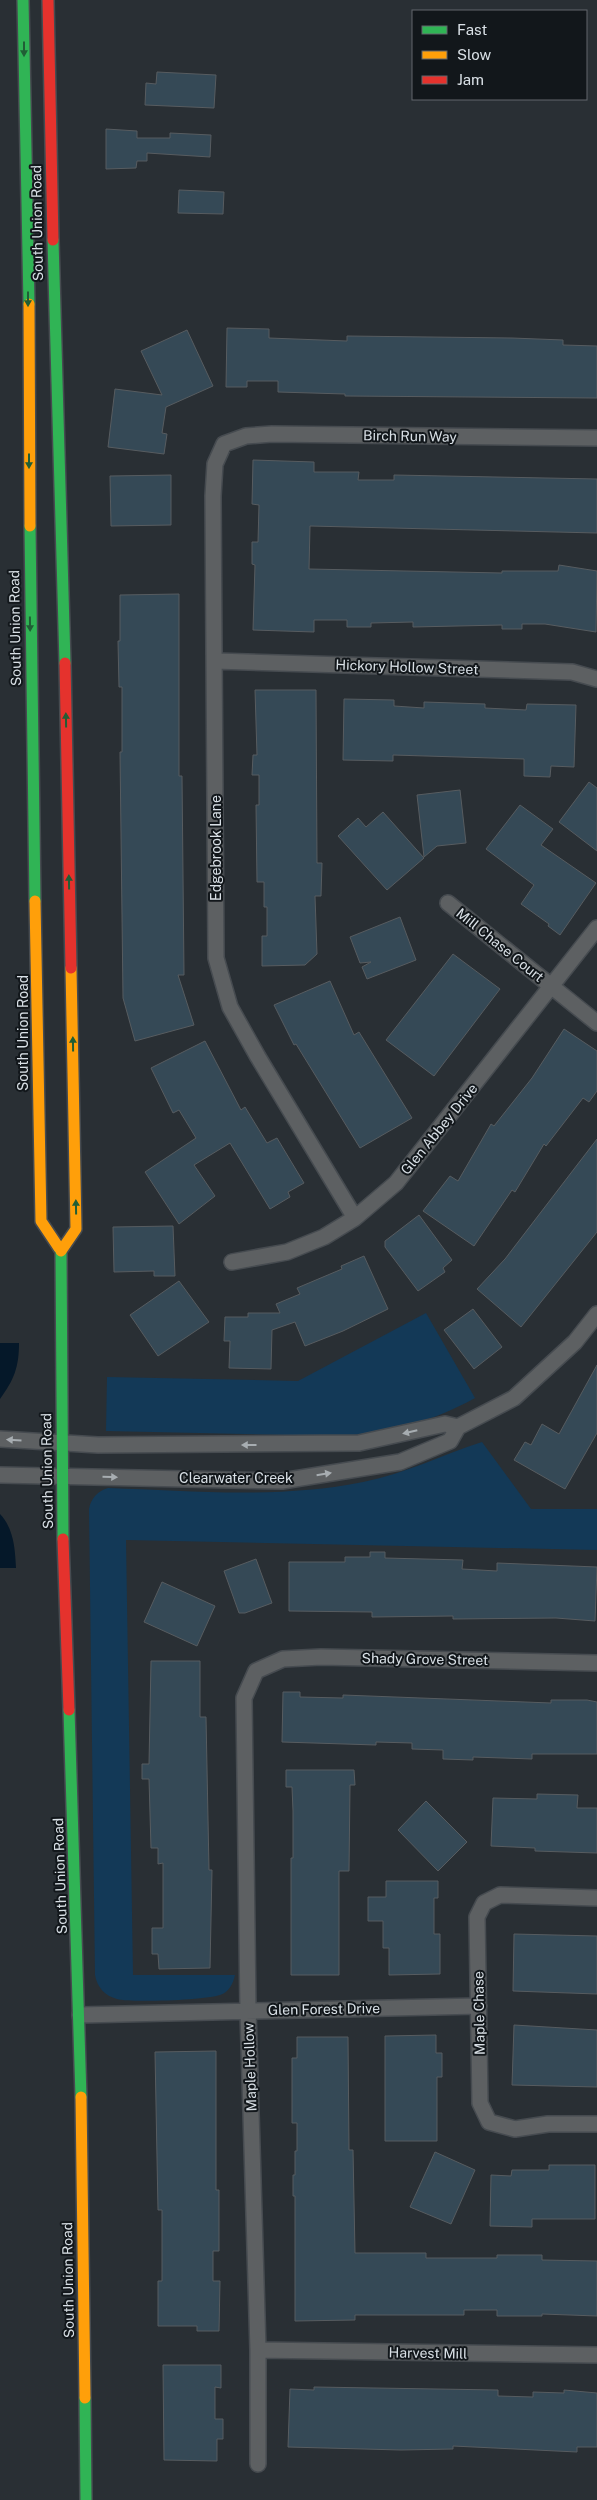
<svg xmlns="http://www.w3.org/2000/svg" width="597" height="2500" viewBox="0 0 597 2500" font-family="'Public Sans',sans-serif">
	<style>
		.green { fill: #133957 }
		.water { fill: #051829 }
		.building { fill: #354956; stroke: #575c60 }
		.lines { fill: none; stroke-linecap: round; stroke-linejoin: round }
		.street-casing { stroke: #464b50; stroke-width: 18 }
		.fast-casing { stroke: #464b50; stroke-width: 14 }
		.slow-casing { stroke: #464b50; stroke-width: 14 }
		.jam-casing { stroke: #464b50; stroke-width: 14 }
		.street { stroke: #5d6062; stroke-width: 15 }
		.fast { stroke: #30b455; stroke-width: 11 }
		.slow { stroke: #ff9f0a; stroke-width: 11 }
		.jam { stroke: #e5322d; stroke-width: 11 }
		.oneway { fill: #205e35 }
		.oneway2 { fill: #a7adb1 }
		.labels { text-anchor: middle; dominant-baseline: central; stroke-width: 4; stroke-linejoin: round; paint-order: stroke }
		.street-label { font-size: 14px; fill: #d9e0e6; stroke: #12171b }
	</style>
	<rect width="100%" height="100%" fill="#292f34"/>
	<path class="green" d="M426 1313 475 1398C434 1421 389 1433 342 1436L106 1431 107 1377 298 1381Z
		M482 1442 531 1509H597V1550L126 1540 133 1975H235C233 1984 229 1992 220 1995 207 2000 130 2003 117 1999 105 1996 97 1987 95 1975L89 1509C91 1498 98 1491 108 1488 192 1491 280 1499 363 1482 404 1474 442 1455 482 1442Z"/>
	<path class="water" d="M0 1343H19C19 1367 14 1380 0 1399Z
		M0 1514C14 1529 15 1549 16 1568H0Z"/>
	<path class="building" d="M157 72 216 75 214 108 145 105 146 83 156 84Z
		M106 129 137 131V138H170V133L211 135 210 157 147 153V161H137L136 168 106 169Z
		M179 190 224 192 223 214 178 213Z
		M227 328 269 329V338L347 341V336L512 338 563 340V345L597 346V398L345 396V394L278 392V381H247V387H226Z
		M187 330 213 386 166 407 162 433 167 434 164 454 108 447 115 389 162 395 141 351Z
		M253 460 314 462V472H359L358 480H394V475L597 479V533L310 526 309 569 502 573V571H558L559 565 597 571 596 632 545 624H522V629H502V625L413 627V622L371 623V627H347V620H314V632L253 630 255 565 252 564V542H258L259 505 252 504Z
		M171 475V525L111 526 110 476Z
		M179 594V776H182L184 975H178L194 1025 135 1041 123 998 120 752H122V687H119L118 641H120V595Z
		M255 690H316L317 863H322L321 896H315L317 954 305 965 262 966V936H267V907H264V882H257L256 805H259V775H252L253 755H257Z
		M344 699 394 700V706L424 708V702L485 704V708L526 710 527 704 576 705 574 767 551 766 550 777 524 776V759L393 755V761L343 760Z
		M589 782 597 788V851L559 822Z
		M460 790 466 843 437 846 424 857 417 795Z
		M520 805 553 829 541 845 596 883 560 935 548 926 549 924 521 904 534 885 486 849Z
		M383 812 424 858 387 890 338 836 358 818 366 827Z
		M400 917 416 960 367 979 362 967 371 962 360 963 350 937Z
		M453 954 500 989 434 1076 386 1040Z
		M330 981 354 1035 359 1032 412 1118 360 1148 296 1044 294 1045 274 1005Z
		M564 1029 597 1051V1091L589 1102 583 1098 546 1146 544 1144 515 1192 512 1190 474 1246 423 1211 450 1176 458 1181 491 1124 494 1126 532 1078Z
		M205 1041 241 1110 245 1107 267 1143 277 1138 304 1183 288 1192 290 1197 270 1209 230 1143 194 1165 215 1196 179 1224 145 1172 196 1138 179 1110 173 1113 151 1068Z
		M597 1139V1232L521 1327 477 1289 505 1259Z
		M419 1215 452 1260 443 1268 445 1272 418 1291 385 1247V1241Z
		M173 1226 175 1276H154V1271L114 1272 113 1227Z
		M364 1256 388 1309 343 1331 305 1346 295 1322 272 1330 271 1369 229 1368 230 1341H224L225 1317H248V1313H280L276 1304 300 1294 297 1288 342 1269 341 1266Z
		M179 1281 209 1322 158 1356 130 1315Z
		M473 1309 502 1347 474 1369 444 1330Z
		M597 1365V1433L565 1489 514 1460 525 1442 531 1445 542 1424 559 1434Z
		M370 1552H385V1558L463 1560 462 1569 497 1571V1563L597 1567 595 1621 556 1618 453 1619V1616L372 1617V1612L289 1611V1562H345V1557H370Z
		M256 1559 272 1603 245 1613H239L224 1571Z
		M162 1582 215 1606 197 1646 144 1622Z
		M151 1661H200V1717H206L209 1870H212L210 1968 159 1969 158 1954H152V1928H163V1863L158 1864V1848H151L149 1779H142V1764H149Z
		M283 1692H300V1697L343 1698V1695L551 1703V1700H587L597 1702V1754H532V1759L473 1757V1760L443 1759V1750L412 1749V1743L376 1742V1745L282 1742Z
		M286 1770H354L355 1785H350L349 1871H339V1975H291V1858H293V1811L292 1787H286Z
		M537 1794 578 1795 577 1808H597V1853L535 1851V1848L491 1846 493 1798 537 1799Z
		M426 1801 467 1842 438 1871 398 1830Z
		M386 1881H438V1898H434V1934H440V1974L389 1975V1948H383V1921H368V1897H386Z
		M514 1934 597 1936V1994L513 1991Z
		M514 2025 597 2030V2087L512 2085Z
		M436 2035V2053H442V2077H437V2141H385V2036Z
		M297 2037H348L349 2150H353L355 2253H426V2258H497V2255H542V2260L597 2261V2316L542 2314V2316H497V2310H464V2315H355V2320L295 2321V2196H293V2175H295V2151H297V2123H292V2058H297Z
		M216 2051V2190H219V2251H213V2281H220L219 2331H197V2326H158V2281H162V2210H158L155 2052Z
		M435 2152 475 2170 451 2224 410 2207Z
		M549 2165H595V2219H532V2227L490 2226 491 2175 511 2176 512 2170H549Z
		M163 2365H221V2388L215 2387V2419H223V2439H217V2461L164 2460Z
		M314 2387 498 2390V2396L533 2397V2392L564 2393V2390L597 2393V2447H577V2452L453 2446V2449L401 2450 288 2447 290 2389 314 2390Z"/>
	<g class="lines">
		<defs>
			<path id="street" d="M215 661 572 672 597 679
				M448 903 597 1023
				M355 1218 258 1057 230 1007 216 958 213 496 215 464 224 444 246 436 272 434 597 438
				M232 1262 287 1252 324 1237 355 1218 396 1183 597 928
				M0 1439 98 1445 359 1443 445 1424 458 1427
				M0 1475 282 1481 400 1462 450 1441 458 1427 514 1398 575 1342 597 1314
				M597 1898 500 1895 484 1903 477 1917 480 2103 489 2122 515 2129 548 2124H597
				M80 2015 479 2006
				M258 2350 597 2355
				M258 2464V2350L248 2011 244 1698 256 1671 283 1659 321 1657 597 1663"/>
			<path id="fast" d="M23 0 29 304
				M53 240 65 663
				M30 526 35 901
				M59 1248 61 1251 63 1539
				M69 1710 81 2097
				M85 2398 86 2500"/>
			<path id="slow" d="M29 304 30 526
				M35 901 41 1221 59 1248
				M61 1251 76 1229 71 968
				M81 2097 85 2398"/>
			<path id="jam" d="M48 0 53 240
				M65 663 71 968
				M63 1539 69 1710"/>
		</defs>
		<use href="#street" class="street-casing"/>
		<use href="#fast" class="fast-casing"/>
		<use href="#slow" class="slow-casing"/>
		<use href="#jam" class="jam-casing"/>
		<use href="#street" class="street"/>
		<use href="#fast" class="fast"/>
		<use href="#slow" class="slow"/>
		<use href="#jam" class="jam"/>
	</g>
	<defs><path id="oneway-solid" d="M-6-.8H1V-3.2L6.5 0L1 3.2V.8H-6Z" transform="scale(1.25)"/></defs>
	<g class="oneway">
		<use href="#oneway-solid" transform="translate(24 49) rotate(90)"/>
		<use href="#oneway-solid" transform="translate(28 299) rotate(90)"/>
		<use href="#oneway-solid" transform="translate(29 461) rotate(90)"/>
		<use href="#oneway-solid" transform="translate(30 624) rotate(89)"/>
		<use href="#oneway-solid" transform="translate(66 720) rotate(-91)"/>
		<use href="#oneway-solid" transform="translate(69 882) rotate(-91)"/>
		<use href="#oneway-solid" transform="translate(73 1044) rotate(-91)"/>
		<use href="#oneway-solid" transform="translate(76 1207) rotate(-91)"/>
	</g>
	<g class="oneway2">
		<use href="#oneway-solid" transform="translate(410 1432) rotate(167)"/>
		<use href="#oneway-solid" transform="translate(14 1440) rotate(-177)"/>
		<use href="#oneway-solid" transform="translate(249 1445) rotate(-180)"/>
		<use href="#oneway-solid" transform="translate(324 1474) rotate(-9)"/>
		<use href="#oneway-solid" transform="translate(110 1477) rotate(1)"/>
	</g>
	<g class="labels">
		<g class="street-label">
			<text transform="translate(37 223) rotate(-91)">South Union Road</text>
			<text transform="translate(410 436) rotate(1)">Birch Run Way</text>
			<text transform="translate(15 628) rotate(-91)">South Union Road</text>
			<text transform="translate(407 667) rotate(2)">Hickory Hollow Street</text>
			<text transform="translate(216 848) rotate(-90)">Edgebrook Lane</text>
			<text transform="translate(500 945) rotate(39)">Mill Chase Court</text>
			<text transform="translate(23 1033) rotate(-90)">South Union Road</text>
			<text transform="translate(439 1129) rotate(-51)">Glen Abbey Drive</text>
			<text transform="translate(47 1471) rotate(-91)">South Union Road</text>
			<text x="236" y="1478">Clearwater Creek</text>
			<text transform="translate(425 1659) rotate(1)">Shady Grove Street</text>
			<text transform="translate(60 1876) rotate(-92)">South Union Road</text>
			<text transform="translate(324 2009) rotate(-1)">Glen Forest Drive</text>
			<text transform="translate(479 2013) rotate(-91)">Maple Chase</text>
			<text transform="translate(250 2067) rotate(-92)">Maple Hollow</text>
			<text transform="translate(68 2280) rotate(-91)">South Union Road</text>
			<text transform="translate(428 2353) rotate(1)">Harvest Mill</text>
		</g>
	</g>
	<rect x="412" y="10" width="175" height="90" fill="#12171b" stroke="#62676c"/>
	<rect x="422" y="26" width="25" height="8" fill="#30b455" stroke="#62676c"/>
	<text x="457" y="35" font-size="15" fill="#d9e0e6">Fast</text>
	<rect x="422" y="51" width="25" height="8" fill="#ff9f0a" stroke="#62676c"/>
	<text x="457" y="60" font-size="15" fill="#d9e0e6">Slow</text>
	<rect x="422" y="76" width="25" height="8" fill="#e5322d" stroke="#62676c"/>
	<text x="457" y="85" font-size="15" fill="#d9e0e6">Jam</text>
</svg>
